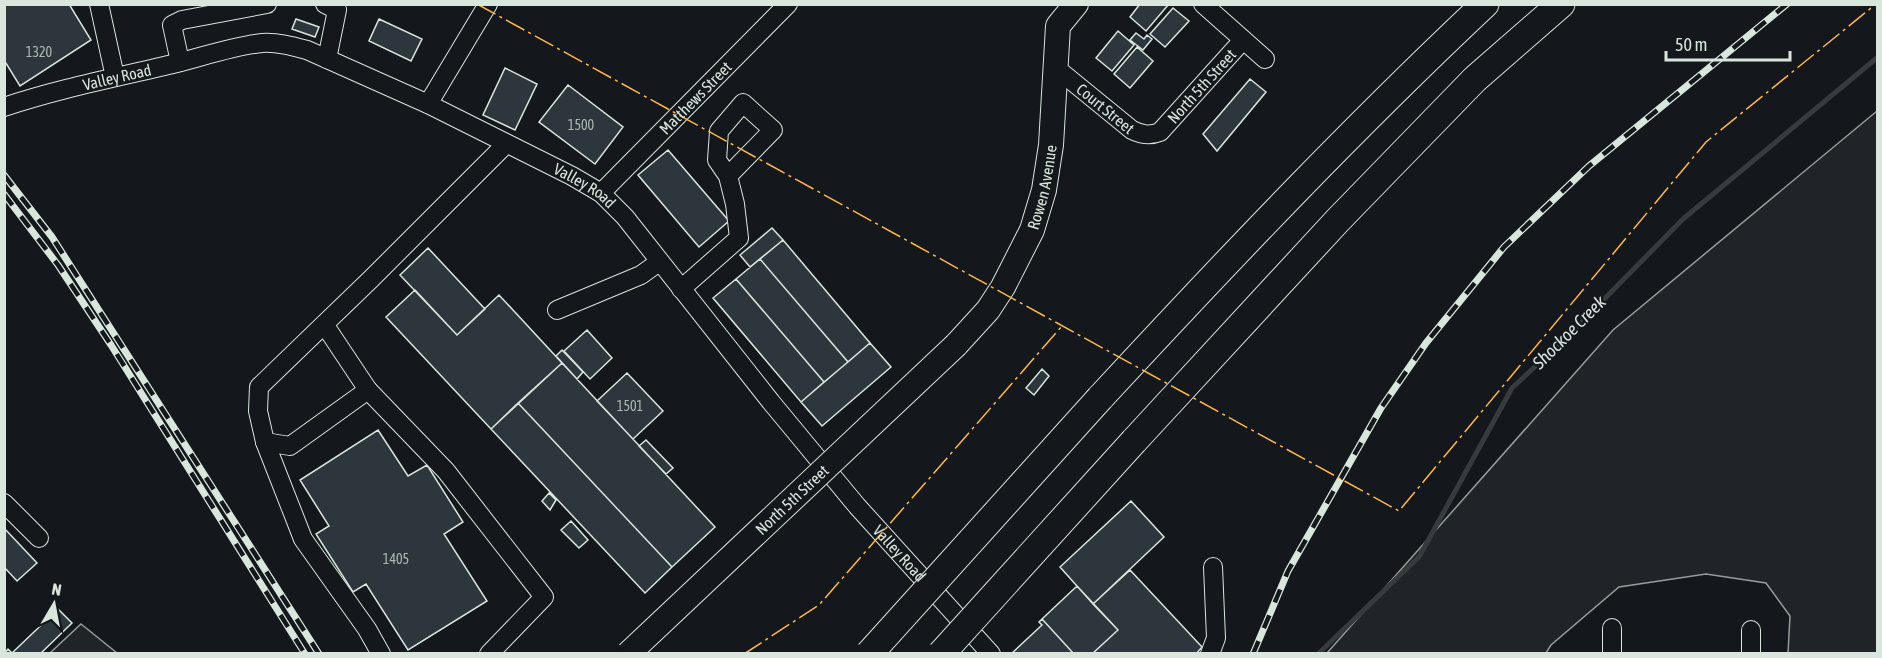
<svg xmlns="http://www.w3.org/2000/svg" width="1882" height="658" viewBox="0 0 1882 658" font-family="'Asap Condensed',sans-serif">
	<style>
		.green { fill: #202428; stroke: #939e99; stroke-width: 1.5 }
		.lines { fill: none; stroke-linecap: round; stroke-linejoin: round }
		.stream { stroke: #363b3e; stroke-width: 5 }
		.building { fill: #2c363c; stroke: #d8e6dc; stroke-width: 1.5 }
		.minor-casing { stroke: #d8e6dc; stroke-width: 20 }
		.major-casing { stroke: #d8e6dc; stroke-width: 26 }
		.highway-casing { stroke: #d8e6dc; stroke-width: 29 }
		.minor { stroke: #14181c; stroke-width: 18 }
		.major { stroke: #14181c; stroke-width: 24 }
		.highway { stroke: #14181c; stroke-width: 27 }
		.rail-casing { stroke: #d8e6dc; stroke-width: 7 }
		.rail { stroke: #14181c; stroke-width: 4.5; stroke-dasharray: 14; stroke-linecap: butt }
		.major-bridge-casing { stroke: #d8e6dc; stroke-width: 26; stroke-linecap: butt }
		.highway-bridge-casing { stroke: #d8e6dc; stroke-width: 29; stroke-linecap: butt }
		.major-bridge { stroke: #14181c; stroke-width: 24 }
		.highway-bridge { stroke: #14181c; stroke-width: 27 }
		.power { stroke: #ffb74d; stroke-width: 1.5; stroke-dasharray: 21 4.5 3 4.5; stroke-linecap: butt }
		.labels { text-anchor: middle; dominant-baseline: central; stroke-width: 4.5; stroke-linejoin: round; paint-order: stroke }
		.number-label { font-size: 14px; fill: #adbab4 }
		.street-label { font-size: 16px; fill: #d8e6dc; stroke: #14181c }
		.water-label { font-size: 18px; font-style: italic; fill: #d8e6dc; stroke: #14181c }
	</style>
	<rect width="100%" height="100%" fill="#14181c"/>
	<path class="green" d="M1877 111V653H1788L1790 616 1766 583 1706 574 1619 587 1551 645 1546 653H1327L1613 330Z
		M81 624 117 653H50Z"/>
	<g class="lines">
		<path class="stream" d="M1318 654 1419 557 1512 388 1569 335 1683 219 1878 57"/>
	</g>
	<path class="building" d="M4 4H69L91 40 20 86 4 60Z
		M1140 4H1169L1146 31 1130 17Z
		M1173 8 1189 21 1165 47 1150 34Z
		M296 19 319 27 315 37 292 29Z
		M379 19 422 39 411 61 369 41Z
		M1118 31 1134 45 1112 71 1096 58Z
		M1136 33 1144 39 1147 35 1152 39 1143 50 1130 40Z
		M1137 47 1153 61 1130 88 1114 74Z
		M505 68 537 84 515 130 483 115Z
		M1250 79 1266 92 1217 151 1203 134Z
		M568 85 623 127 595 164 539 122Z
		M668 150 729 221 699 247 638 175Z
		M772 228 783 240 750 267 740 255Z
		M783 240 870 343 848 362 760 259Z
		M428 248 485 309 457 335 400 275Z
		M760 259 848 362 824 382 736 279Z
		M736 279 824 382 801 402 713 298Z
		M415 290 457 335 499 295 562 363 491 429 386 317Z
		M587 330 612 358 590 379 564 351Z
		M870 343 891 367 822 426 801 402Z
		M562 350 583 372 577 379 556 356Z
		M562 363 715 527 672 567 518 403Z
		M1042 369 1049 376 1034 395 1026 388Z
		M627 373 663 411 633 439 597 401Z
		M518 403 672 567 645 593 491 429Z
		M378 430 408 476 427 465 463 522 444 534 487 601 408 650 366 584 353 592 316 534 329 526 300 480Z
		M646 440 673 468 666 474 639 446Z
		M549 493 556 500 550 510 542 501Z
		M1131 501 1164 537 1093 604 1060 567Z
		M571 521 588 540 579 548 561 530Z
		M4 528 37 563 17 581 4 567Z
		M1130 570 1202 647 1196 654H1092L1118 630 1093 604Z
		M1077 586 1118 630 1092 654H1074L1042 619Z
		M58 609 72 623 40 654H4L8 649 12 653Z
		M1042 619 1074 654H1011L1042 625 1039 622Z"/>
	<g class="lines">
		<defs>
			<g id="minor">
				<path d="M99 4 115 77"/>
				<path d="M325 4 337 10 327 59"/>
				<path d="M1203 4 1265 59"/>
				<path d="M180 62 172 25 182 20 267 4"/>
				<path id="s1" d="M1056 68 1132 130C1142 135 1150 136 1160 132L1243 40"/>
				<path d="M428 104 488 4"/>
				<path id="s2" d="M4 107C61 88 119 77 177 63 205 56 233 46 262 43 277 42 292 46 307 50L428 104 572 176 601 193 625 217 771 402 857 506 991 654"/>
				<path id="s3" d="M601 193 788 4"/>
				<path d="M681 289 739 238 735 204 728 176 773 130 743 103 719 131 717 160 728 176"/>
				<path d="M557 310 641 275 659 262"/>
				<path d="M324 324 368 390 290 446 265 442 258 411 259 387 371 279 506 144"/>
				<path d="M368 390 446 471 544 597 489 654"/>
				<path d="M265 442 303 539 367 629 381 654"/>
				<path d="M4 503 39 538"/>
				<path d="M1210 654 1216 638 1213 567"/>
				<path d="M1612 654V628"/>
				<path d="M1751 654V630"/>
			</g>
			<g id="major">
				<path id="s4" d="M956 345 988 310 1003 287 1032 230 1044 190 1051 145 1058 26 1076 4"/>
			</g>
			<path id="highway" d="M1100 398C1225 263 1351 130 1485 4
				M1134 441 1338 220 1475 79 1561 4"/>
		</defs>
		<use href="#minor" class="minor-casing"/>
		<use href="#major" class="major-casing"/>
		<use href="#highway" class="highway-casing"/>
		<use href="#minor" class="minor"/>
		<use href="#major" class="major"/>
		<use href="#highway" class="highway"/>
		<defs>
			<path id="rail" d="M4 175 52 237 319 654
				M4 194 58 265 111 345 305 654
				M1253 654 1288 571 1381 408 1426 343 1504 247 1589 166 1787 4"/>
		</defs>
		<use href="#rail" class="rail-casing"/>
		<use href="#rail" class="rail"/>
		<defs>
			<g id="major-bridge">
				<path id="s5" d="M628 654 956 345"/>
			</g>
			<path id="highway-bridge" d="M869 654 1100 398
				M941 654 1134 441"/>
		</defs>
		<use href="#major-bridge" class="major-bridge-casing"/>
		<use href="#highway-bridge" class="highway-bridge-casing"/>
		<use href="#major-bridge" class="major-bridge"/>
		<use href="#highway-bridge" class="highway-bridge"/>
		<path class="power" d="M477 4 1399 511 1706 142 1876 4
			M744 654 819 605 1062 326"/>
	</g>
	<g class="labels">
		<g class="number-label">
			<text x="39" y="52">1320</text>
			<text x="581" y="125">1500</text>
			<text x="630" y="406">1501</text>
			<text x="396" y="559">1405</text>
		</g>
		<g class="street-label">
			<text stroke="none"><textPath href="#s2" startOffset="117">Valley Road</textPath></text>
			<text stroke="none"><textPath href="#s1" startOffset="189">North 5th Street</textPath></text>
			<text stroke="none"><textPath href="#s3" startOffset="134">Matthews Street</textPath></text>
			<text stroke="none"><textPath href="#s1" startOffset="64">Court Street</textPath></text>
			<text stroke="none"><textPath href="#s4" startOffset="183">Rowen Avenue</textPath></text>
			<text stroke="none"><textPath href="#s2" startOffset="621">Valley Road</textPath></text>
			<text stroke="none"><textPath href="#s5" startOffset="225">North 5th Street</textPath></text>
			<text stroke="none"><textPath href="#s2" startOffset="1107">Valley Road</textPath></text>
		</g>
		<g class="water-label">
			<text transform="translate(1569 332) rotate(-45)">Shockoe Creek</text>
		</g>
	</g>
	<rect width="1882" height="658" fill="none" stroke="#d8e6dc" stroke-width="12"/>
	<g transform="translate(54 604) rotate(10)" stroke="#14181c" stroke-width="4.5" paint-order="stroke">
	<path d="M0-4.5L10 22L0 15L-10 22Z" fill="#d8e6dc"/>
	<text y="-9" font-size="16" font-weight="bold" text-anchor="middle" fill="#d8e6dc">N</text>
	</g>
	<path d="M1666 51v9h124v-9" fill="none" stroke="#d8e6dc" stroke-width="3"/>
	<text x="1675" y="51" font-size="18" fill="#d8e6dc" stroke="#14181c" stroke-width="4.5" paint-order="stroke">50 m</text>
</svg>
